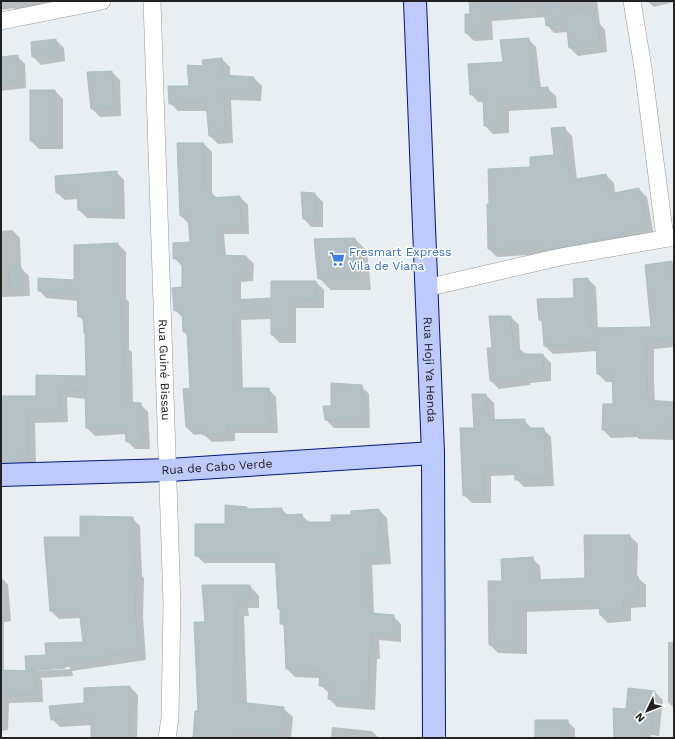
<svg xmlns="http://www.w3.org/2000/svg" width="675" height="739" viewBox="0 0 675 739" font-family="'Work Sans',sans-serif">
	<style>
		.shadow { fill: #0003; fill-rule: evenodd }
		.building { fill: #b4c0c3; stroke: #aabfc4 }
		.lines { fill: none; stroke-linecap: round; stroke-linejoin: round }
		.minor-casing { stroke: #989898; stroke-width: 18 }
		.secondary-casing { stroke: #03177d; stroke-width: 24 }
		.minor { stroke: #fff; stroke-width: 17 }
		.secondary { stroke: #bdcafb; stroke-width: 22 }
		.labels { text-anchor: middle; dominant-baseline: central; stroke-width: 3; stroke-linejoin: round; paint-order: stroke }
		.shop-label { font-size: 12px; fill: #366cbe; stroke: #fff; text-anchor: start }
		.street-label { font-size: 12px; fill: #212121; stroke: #fff }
	</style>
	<rect width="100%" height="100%" fill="#e8eef2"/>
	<path class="shadow" d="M1 1H61L21 15 13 8 3 10 1 8Z
		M470 1H597L600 24 605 30 607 52 578 56 570 48 568 32 554 33 547 25 546 17 492 21 493 40 474 41 466 33 471 15Z
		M647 1H674V2L654 7Z
		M528 39 536 47 541 89H548L556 96 557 108 509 111V133L493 134 485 126 484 102H478L471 94Z
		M56 40 64 48 65 61 41 65 33 57 32 43Z
		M17 56 25 64 26 88 1 91V58Z
		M222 59 230 67V76L254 78 262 86 261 101 231 100 233 143 218 144 210 136 208 111H178L170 103 190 87 204 67 203 61Z
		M112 72 120 80 121 116 100 117 92 109Z
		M55 91 63 99V149H39L31 141Z
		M564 128 572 136 577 180 606 175 614 183 615 194 639 189 647 197 654 236 545 254 497 257 489 249 490 205 531 168 555 155Z
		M204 144 212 152V193L218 199 240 197 248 205 249 234H224L226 256H246L254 264 253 281 241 282V300L272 299 316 282 324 290V308H296V343H280L272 335V319L241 320 243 389H268L276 397 278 433H235V441L212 442 203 434 194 435 186 427 191 389 188 336 184 332 183 318 175 310 183 288 182 266 174 258 191 243 189 224 181 216Z
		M116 172 124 180 125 219 87 218 79 210 78 199 65 200 57 193Z
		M315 194 323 202V227H311L304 219Z
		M12 230 20 238 21 268 29 276 30 296 1 297V231Z
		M355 239 367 251 371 290H331L319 278Z
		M118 244 126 252V299L129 302V350L132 352 133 404H140L148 412 150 449H135L127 441 126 434 95 436 87 428 86 399 67 397 68 422 35 423 36 464 1 467V397H37L88 377 86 335 84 322 79 316 78 301 46 298 39 290 75 281Z
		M672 262 674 264V347L654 349V382L655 402 674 403V440L639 439 637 437 611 438 603 430 614 405 613 382H606L598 374V351L553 354 545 346 544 323 540 320 575 299 588 279 596 287 598 329 652 328Z
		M511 317 519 325 520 349 527 355H543L551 363V381L530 383V385L499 389 491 381 493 349Z
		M361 386 369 394 370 428H334L326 420 332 407Z
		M486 395 494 403 495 421 524 420 532 429H543L551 437 554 486 524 487 516 479V475L491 476V503H472L464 495 475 429Z
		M247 508 249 510 281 509 288 515H301L309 522 332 523 352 516 379 510 387 518 391 564 372 565 374 612 377 615 393 616 401 624V642L379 640 380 659H377L375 710 337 707 329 699V693L320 685V678L295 677 287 669 285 627 281 623 277 563H204L196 555 226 525Z
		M132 518 140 526 142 576 144 578 143 616 146 660 72 671 73 676 40 678 42 680 43 702 9 703 8 730 1 731V577L8 585 11 621 4 622V671L27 672 47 656 84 643 81 618 59 619 51 611 45 538H81ZM70 667V669L33 671V669Z
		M585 536H630L638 544 637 577 646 585V607L631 608V621L608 623 600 615V609L527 612V654L498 653 490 645V582H503L532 558 540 566 541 580 586 579Z
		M250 586 259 596V608H248L249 616H244L247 704 283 708 293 717 291 738H194L199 712 206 623Z
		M668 642H674V708L668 702Z
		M130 687 138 695 137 738H92V725L60 727 52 719Z
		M655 692 663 700 659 736 651 735V738H615L614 709 627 710Z
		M567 721 575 729V738H536Z
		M332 727 372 731 379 738H331Z"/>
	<path class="building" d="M469 1H513V11L485 13V32L465 33V14H470Z
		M543 1H562L564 10 591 8 593 22 598 21 600 44 569 48 566 23 546 26Z
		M529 38 534 88 548 87 549 100 501 104V126H484L483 93 470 95 468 64 503 62 500 40Z
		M56 39 58 53 32 57 31 42Z
		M18 55V80L1 82V57Z
		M222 58 223 75 254 77 253 93H224L226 136H209L206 103 169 104 168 86H189L187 65 203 66 202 60Z
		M112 71 114 108 91 109 87 72Z
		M30 90H55V142L30 141Z
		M565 127 570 180 606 174 609 194 639 188 647 228 621 233V236L541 251 540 247 488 249 487 204H489L488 169 530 167V157L554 155 551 128Z
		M177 143H204V191H211V198L240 196 241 226 217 227 219 255 246 256V274H233V300L271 298V281H316L317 300 289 301V336L271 335V311L233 313 235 388H269L271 425 227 426 228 433 203 435 202 425 186 427 183 389 190 388 187 332H183L182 310 174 311 172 288 182 287V258L173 259V243L190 242 188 216H180Z
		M117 171 118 212 78 210 77 191 56 193 55 176Z
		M301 192 315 193 316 219H303Z
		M355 238 359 278 318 279 314 239Z
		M118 243V293H121L122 343H124L126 402 141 403 143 441 126 442 125 427 86 428 85 392 59 390 60 414 28 415V456H16V462H1V396H36V375L86 376 85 333H84L83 316 78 317 77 294 38 291V278L74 280V245Z
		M672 261 674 339 647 341 646 375H647L648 400 674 402V420L667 419V432L653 433 630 432V429L602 430 603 404H613L612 374H597L596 343 544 346 542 320H539L537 299 574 298 573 279 588 278 591 328 651 327 645 265Z
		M21 267 22 288H9L8 268Z
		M489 316H511L513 346H519L520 354H543L544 374 522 375V377L490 381 487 348H492Z
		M331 383 362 385 363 421 325 420 323 406H331Z
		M472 394H486L489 420 525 419V428H544L546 479 515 480 514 468H483L484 495 463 496 460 428H474Z
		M225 505 247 507V509L282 508V515L302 514 303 522H331V515H351V511L379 509 383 556 365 557 366 606H370V613L394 615V634L371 633 373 652H369L368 702 328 699 329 686H319L320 671 286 669 284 624H280V609H278L275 555 195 556V524H225Z
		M80 516 133 517 135 569H137L135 607 139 652 65 663V668L26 671 25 656 46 655 45 643 83 642 79 610 50 611 44 537H80Z
		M584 535H630V577L638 576 639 599 623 600 624 614 600 615 598 601 519 604V646L489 645 488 581H502L501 559 533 557 534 580 585 578Z
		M202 585H250V599H239L240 607H235L238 702 284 707 281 734 237 730 236 738H193L195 711H198L194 622H205Z
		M1 670 34 671 36 695 1 696Z
		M130 686 129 738H91V717L51 720 49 706 84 703V688Z
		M628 688 655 691 652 729 643 728V738H614L613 708 626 709Z
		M535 720H568V738H535Z"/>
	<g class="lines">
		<defs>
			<g id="minor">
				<path id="s1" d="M152 1 172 605 170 718 167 738"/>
				<path d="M632 1 643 68 665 238"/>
				<path d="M1 21 102 1"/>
				<path d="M426 288 560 257 674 237"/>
			</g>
			<g id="secondary">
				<path id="s2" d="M415 1 433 453 434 738"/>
				<path id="s3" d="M1 475 169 470 433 453"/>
			</g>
		</defs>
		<use href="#minor" class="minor-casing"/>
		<use href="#secondary" class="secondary-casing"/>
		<use href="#minor" class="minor"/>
		<use href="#secondary" class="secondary"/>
	</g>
	<defs>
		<symbol id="supermarket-bare" viewBox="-9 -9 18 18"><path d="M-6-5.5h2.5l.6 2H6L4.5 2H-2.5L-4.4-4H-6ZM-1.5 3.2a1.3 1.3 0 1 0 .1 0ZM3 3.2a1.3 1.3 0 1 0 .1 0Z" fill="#3f7fe0" stroke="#fff" stroke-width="2.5" paint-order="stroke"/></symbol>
	</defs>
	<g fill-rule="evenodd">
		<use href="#supermarket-bare" x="326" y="248" width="22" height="22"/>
	</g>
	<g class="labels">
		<g class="shop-label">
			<text x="349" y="252">Fresmart Express<tspan x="349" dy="14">Vila de Viana</tspan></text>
		</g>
		<g class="street-label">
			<text stroke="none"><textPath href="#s2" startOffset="369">Rua Hoji Ya Henda</textPath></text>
			<text stroke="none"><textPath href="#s1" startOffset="369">Rua Guiné Bissau</textPath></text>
			<text stroke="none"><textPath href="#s3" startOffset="216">Rua de Cabo Verde</textPath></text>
		</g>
	</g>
	<rect width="675" height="739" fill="none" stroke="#212121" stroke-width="4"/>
	<g transform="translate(647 711) rotate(227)" stroke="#ffffff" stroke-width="3" paint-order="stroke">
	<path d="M0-3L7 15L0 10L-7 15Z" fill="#212121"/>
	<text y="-6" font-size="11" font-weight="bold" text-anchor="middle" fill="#212121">N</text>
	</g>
</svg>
